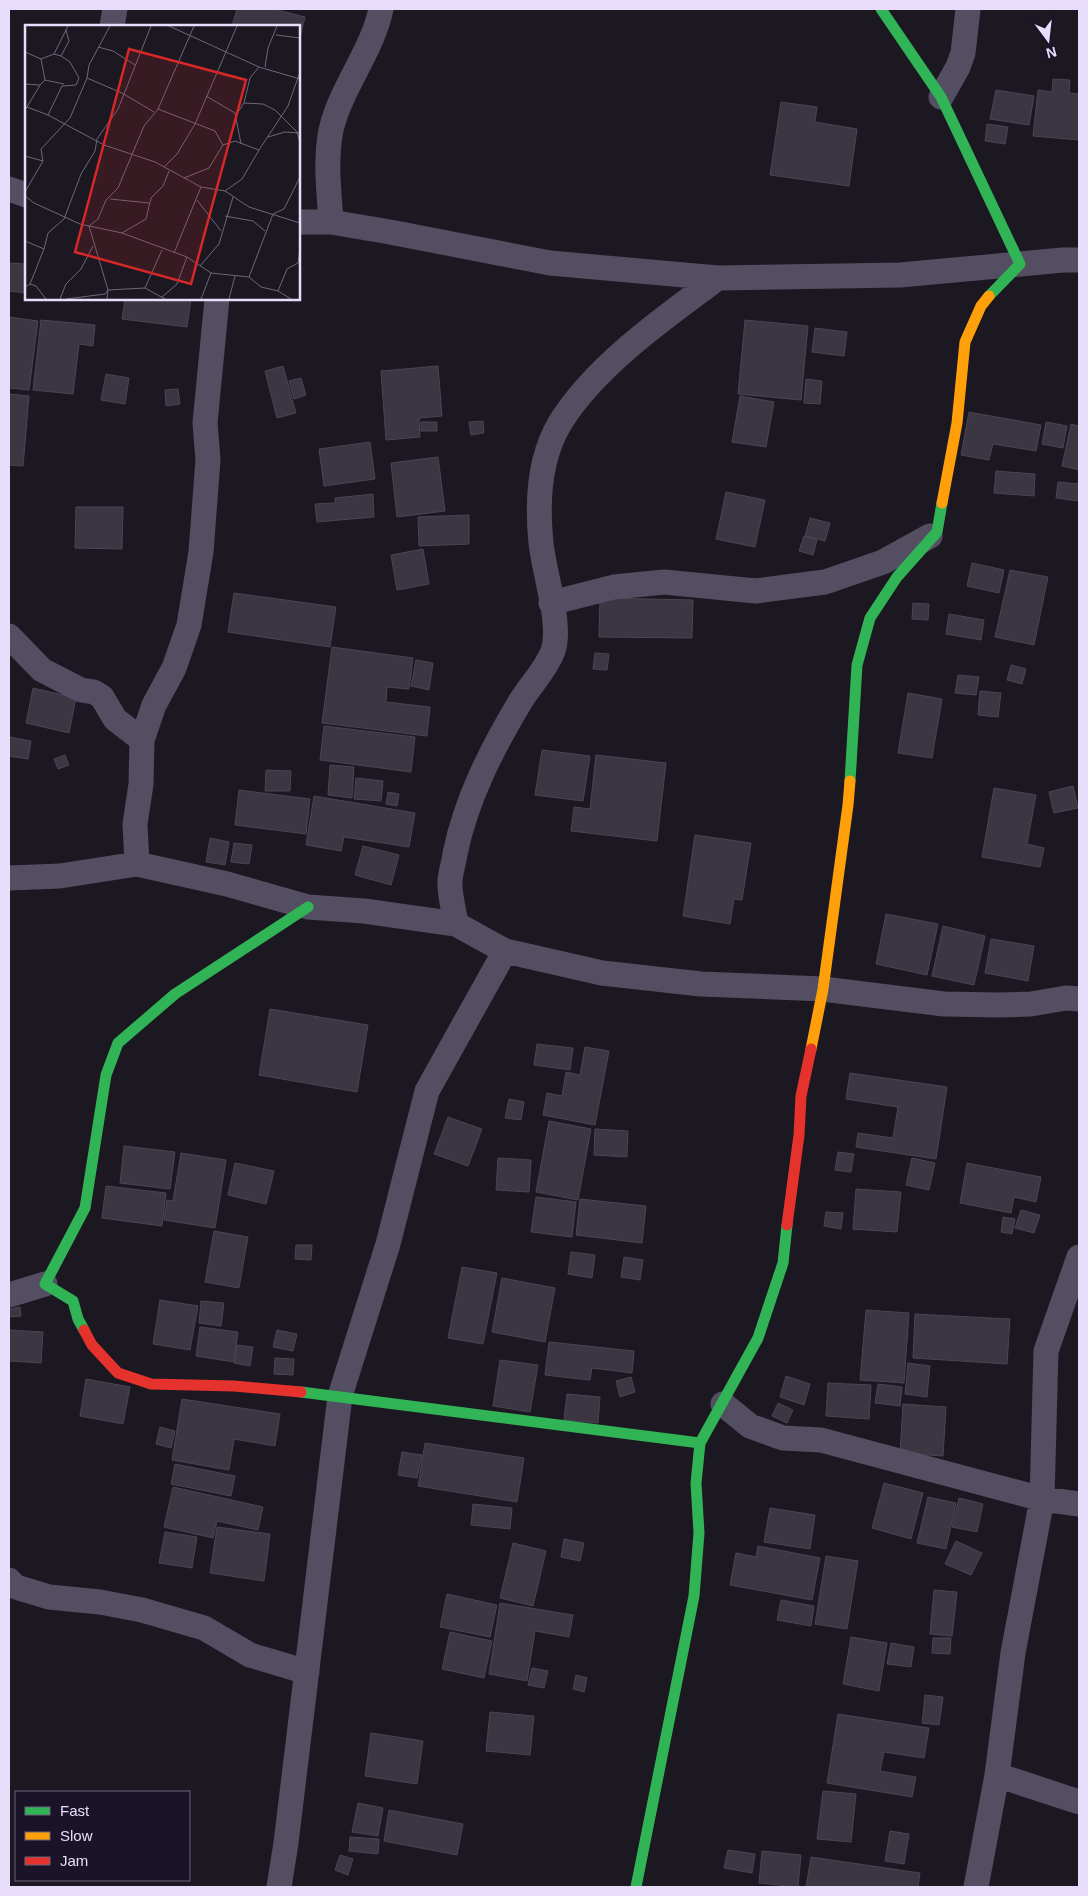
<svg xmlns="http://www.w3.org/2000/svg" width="1088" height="1896" viewBox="0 0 1088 1896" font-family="Arial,sans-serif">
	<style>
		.building { fill: #3c3643; stroke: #4a4454 }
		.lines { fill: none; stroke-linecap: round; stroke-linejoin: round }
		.street { stroke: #534e62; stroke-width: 25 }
		.fast { stroke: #30b455; stroke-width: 11 }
		.slow { stroke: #ff9f0a; stroke-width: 11 }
		.jam { stroke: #e5322d; stroke-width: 11 }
		.inset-road { fill: none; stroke: #6e6779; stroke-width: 1 }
		.view { fill: #d62828; fill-opacity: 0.15; stroke: #d62828; stroke-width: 2.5 }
		.inset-edge { fill: none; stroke: #e8ddfb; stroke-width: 2.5 }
	</style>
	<rect width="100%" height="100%" fill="#1c1822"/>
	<path class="building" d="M237 9H274L305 17 299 42V26H232Z
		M1053 79 1070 80 1069 93 1079 94V140L1033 136 1038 90 1052 92Z
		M996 90 1034 96 1029 125 990 119Z
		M781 102 817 107 815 122 857 129 849 186 770 175Z
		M987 124 1008 127 1005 144 985 141Z
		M9 263 26 264V293L9 291Z
		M125 299H191L187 327 122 319Z
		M9 317 38 321 29 390 9 388Z
		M41 320 95 325 93 346 79 344 73 394 33 390Z
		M745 320 808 326 801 400 738 394Z
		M815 328 847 332 844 356 812 352Z
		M283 366 296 413 277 418 265 371Z
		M438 366 442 416 419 418 420 437 386 440 381 371Z
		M106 374 129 378 125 404 101 400Z
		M301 378 306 395 294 399 289 381Z
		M806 379 822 381 820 404 804 403Z
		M178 389 180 404 166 406 165 390Z
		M9 394 29 396 23 466 9 465Z
		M740 396 774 402 766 447 732 442Z
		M969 412 1041 425 1036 451 993 444 989 460 961 455Z
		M483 421 484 433 471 435 469 422Z
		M421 422H437V431H421Z
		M1046 422 1067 426 1063 448 1042 444Z
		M1071 424 1079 426V470L1062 466Z
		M370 442 375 479 324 486 319 449Z
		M438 457 445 511 397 517 391 463Z
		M996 471 1035 474 1034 496 994 493Z
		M1079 476V501L1056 498 1058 482 1078 484Z
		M726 492 765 500 755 547 716 539Z
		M373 494 374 517 317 522 315 504 335 503V498Z
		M76 507H123L122 549 75 548Z
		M469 515V544L419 546 418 517Z
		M810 518 830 523 825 541 805 536Z
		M804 536 817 540 813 555 799 551Z
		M423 549 429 584 397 590 391 555Z
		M972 563 1004 570 999 593 967 586Z
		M1010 570 1048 577 1034 645 995 637Z
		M234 593 336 607 330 647 228 632Z
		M600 598 693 600 692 638 599 637Z
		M913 603 929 604 928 620 912 619Z
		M949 614 984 620 981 640 946 634Z
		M332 647 413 658 409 689 387 687 386 702 430 707 427 736 322 723Z
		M595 653 609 654 607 670 593 669Z
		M416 660 433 663 429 690 411 686Z
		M1011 665 1026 669 1022 684 1007 680Z
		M958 675 979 677 976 695 955 693Z
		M33 688 76 698 69 733 26 723Z
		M980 691 1001 693 998 717 978 715Z
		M908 693 942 699 932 758 898 753Z
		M324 726 415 737 411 772 320 760Z
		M9 737 31 741 28 759 9 756Z
		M542 750 590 756 583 801 535 795Z
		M65 755 69 765 58 769 54 759Z
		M596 755 666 763 657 841 571 831 574 807 590 809Z
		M330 765 354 767 352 798 328 795Z
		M266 770 291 771 290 791H265Z
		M356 778 383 781 381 801 354 799Z
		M1073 786 1078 808 1054 813 1049 792Z
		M994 788 1036 795 1027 844 1044 848 1040 867 982 857Z
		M239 790 310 799 306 834 235 825Z
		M388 792 399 794 397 806 386 804Z
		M314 796 415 813 409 847 344 837 341 851 306 845Z
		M695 835 751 843 742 900 734 899 730 924 683 916Z
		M210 838 229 842 225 865 206 862Z
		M234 843 252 845 249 864 231 862Z
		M363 846 399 855 391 885 355 875Z
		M886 914 938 924 927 975 876 964Z
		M943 926 985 936 974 985 932 976Z
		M991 939 1034 946 1028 981 985 973Z
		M270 1009 368 1025 357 1092 259 1075Z
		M537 1044 573 1048 570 1070 534 1065Z
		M585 1047 609 1051 595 1125 543 1115 547 1093 562 1096 566 1072 580 1075Z
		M850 1073 947 1087 936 1159 856 1147 858 1133 893 1138 898 1107 846 1099Z
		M509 1099 524 1102 521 1120 505 1118Z
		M448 1117 482 1129 468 1166 434 1154Z
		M549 1121 591 1129 578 1200 536 1192Z
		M595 1129 628 1131 627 1157 594 1155Z
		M124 1146 175 1152 170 1189 120 1183Z
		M838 1152 854 1154 851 1172 835 1170Z
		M181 1153 226 1160 215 1228 164 1220 167 1200 173 1201Z
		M498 1158 531 1160 529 1192 496 1190Z
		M912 1158 935 1163 929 1190 906 1185Z
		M235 1163 274 1171 266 1204 228 1195Z
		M967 1163 1041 1177 1036 1202 1014 1197 1011 1213 960 1203Z
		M106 1186 166 1193 162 1226 102 1218Z
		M856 1189 901 1192 897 1232 853 1229Z
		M536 1197 576 1202 572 1237 531 1232Z
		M580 1199 646 1206 642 1243 576 1235Z
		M1021 1210 1040 1215 1034 1233 1015 1228Z
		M826 1212 843 1213 841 1229 824 1226Z
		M1003 1217 1015 1219 1012 1234 1001 1232Z
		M214 1231 248 1237 239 1288 205 1282Z
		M296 1245H312L311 1260 295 1259Z
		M571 1252 595 1255 592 1278 568 1274Z
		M624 1257 643 1260 640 1280 621 1277Z
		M462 1267 497 1273 483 1344 448 1338Z
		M502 1278 555 1288 545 1342 492 1332Z
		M160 1300 198 1306 190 1350 153 1344Z
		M201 1301 224 1303 221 1326 199 1323Z
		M20 1307 21 1316 9 1317V1309Z
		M866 1310 909 1313 904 1383 860 1380Z
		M915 1314 1010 1319 1007 1364 913 1358Z
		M200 1327 238 1332 234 1362 196 1356Z
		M9 1330 43 1332 41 1363 9 1361Z
		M277 1330 297 1334 293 1351 273 1347Z
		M549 1342 634 1351 632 1373 592 1368 590 1380 545 1375Z
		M237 1345 253 1347 250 1366 234 1363Z
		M275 1358 294 1359 293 1375 274 1374Z
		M500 1360 538 1365 530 1412 493 1406Z
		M908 1363 930 1366 927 1397 905 1394Z
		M786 1376 810 1384 804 1405 780 1397Z
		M631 1377 635 1392 620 1397 616 1381Z
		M86 1379 130 1387 123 1424 80 1416Z
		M828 1383 871 1385 869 1419 826 1416Z
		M878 1384 902 1387 900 1406 875 1403Z
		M567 1394 600 1397 598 1423 564 1420Z
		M182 1399 280 1414 275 1446 234 1439 229 1470 172 1460Z
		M778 1403 793 1410 787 1423 772 1416Z
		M903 1404 946 1407 943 1456 900 1453Z
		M160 1427 175 1431 171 1448 156 1444Z
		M425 1443 524 1458 517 1502 418 1486Z
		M402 1452 422 1455 417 1478 398 1475Z
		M175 1464 235 1476 231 1496 171 1484Z
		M884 1483 923 1493 911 1539 872 1528Z
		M173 1487 263 1507 258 1530 217 1521 213 1538 164 1527Z
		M928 1497 956 1503 946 1549 917 1543Z
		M959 1498 983 1504 977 1532 952 1527Z
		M473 1504 512 1508 510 1529 471 1525Z
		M770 1508 815 1515 810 1549 764 1542Z
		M217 1527 270 1534 264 1581 210 1573Z
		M165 1532 197 1537 192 1568 159 1563Z
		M564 1539 584 1543 580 1561 561 1557Z
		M956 1541 982 1553 971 1575 945 1564Z
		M513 1543 546 1551 533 1606 500 1598Z
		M758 1546 820 1558 812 1600 730 1585 736 1553 756 1557Z
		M826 1556 858 1561 847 1629 815 1624Z
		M934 1590 957 1592 952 1636 930 1634Z
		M447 1594 497 1605 490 1637 440 1627Z
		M781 1600 814 1606 811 1626 777 1620Z
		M500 1603 573 1615 569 1637 535 1631 527 1681 489 1674Z
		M450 1632 492 1641 484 1678 442 1669Z
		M851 1637 887 1643 879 1691 843 1684Z
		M933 1638H951L950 1654 932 1653Z
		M891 1643 914 1647 911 1667 887 1664Z
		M532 1668 548 1671 544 1688 528 1685Z
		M576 1675 587 1678 584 1692 573 1689Z
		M925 1695 943 1697 939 1725 922 1723Z
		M490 1712 534 1716 530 1755 486 1751Z
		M838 1714 929 1728 924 1758 884 1752 880 1771 916 1777 912 1797 827 1783Z
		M371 1733 423 1741 417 1784 365 1776Z
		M823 1791 856 1794 851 1842 817 1839Z
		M358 1803 383 1808 378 1836 352 1832Z
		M389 1810 463 1824 457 1855 384 1841Z
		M890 1831 909 1834 904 1864 885 1861Z
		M350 1837 379 1839 378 1854 349 1851Z
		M728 1850 755 1854 752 1873 724 1868Z
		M762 1851 801 1855 798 1887 759 1883Z
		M340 1855 353 1859 348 1875 335 1870Z
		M811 1857 920 1873 918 1887H806Z"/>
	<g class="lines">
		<path class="street" d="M112 26 115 9
			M941 97 958 67 963 53 968 9
			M9 189 26 195
			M299 222H331L390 232 550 263 718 278 900 275 1063 260H1079
			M331 222C329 191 325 160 331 130 341 87 372 52 381 9
			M551 603 614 587 664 582 756 591 825 582 883 562 930 536
			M9 636 42 670 81 690 94 692 102 697 115 719 142 740
			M137 864 135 824 141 784 142 740 154 705 174 668 189 625 201 552 208 460 205 423 217 299
			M9 878 60 876 137 864 227 884 308 907 364 911 456 924 505 951 602 973 701 984 823 989 944 1004 1000 1005 1031 1004 1066 998 1079 999
			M456 924C454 910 449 894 450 880 451 871 454 862 455 854 466 799 492 749 520 702 530 685 546 670 553 651 562 624 544 573 541 543 537 504 539 458 560 423 595 366 665 317 718 278
			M9 1295 45 1284
			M723 1404 750 1426 783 1438 821 1440 1042 1499 1079 1504
			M9 1580 16 1587 49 1597 100 1602 142 1610 204 1628 250 1655 307 1672
			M997 1775 1079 1802
			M279 1887 286 1843 340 1396 388 1244 427 1091 505 951
			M976 1887 997 1775 1013 1653 1042 1499 1046 1351 1079 1257"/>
		<path class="fast" d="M881 9 941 97 1020 264 989 296
			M850 781 857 665 870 618 897 577 937 532 942 503
			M84 1330 78 1319 73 1301 45 1284 85 1208 106 1075 118 1043 175 994 308 907
			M301 1392 700 1443
			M636 1887 694 1596 699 1533 696 1483 700 1443 758 1338 783 1263 787 1225"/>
		<path class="slow" d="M942 503 957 423 965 342 981 306 989 296
			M811 1049 823 989 848 805 850 781"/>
		<path class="jam" d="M787 1225 799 1135 801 1096 811 1049
			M84 1330 92 1345 118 1373 151 1384 234 1386 301 1392"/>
	</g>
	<g transform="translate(25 25)">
		<rect width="275" height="275" fill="#1c1822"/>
		<path class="inset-road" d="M85 1 64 40 62 53 97 68 129 87M144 1 234 42 275 54M251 10 275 13M73 22 88 26 110 40M0 27 16 34 29 29 36 31M29 29 43 1M16 34 20 55M240 42 243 23 252 1M0 59 15 60 2 82M15 60 20 55 39 59M181 71 210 88 216 119M219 78 238 79 250 85 272 107 275 118M133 84 190 106 198 120 184 143 159 153M0 85 2 82 23 90 79 120 130 137 176 162 200 166 224 182 275 198M23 90 37 61 51 60 54 53 45 37 36 31 44 16 41 5M211 90 219 78 225 53 234 42M243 112 260 107 274 108M198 120 210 116 234 125 263 81 275 47M0 131 18 136M139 142 152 129 170 99 212 1M200 166 217 154 234 125M0 167 18 136 16 124 45 93 62 53M0 171 9 178 55 199 97 208 162 232 186 248 224 252 236 262 253 266 266 274M85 174 124 178M172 175 196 206M200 191 228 196 240 206M97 208 121 194 126 173 138 161 144 146M0 216 19 224 23 208 39 194 56 149 70 126 72 114 93 84 126 1M149 228 176 162M175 241 194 219 208 172M224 252 248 189 259 184 275 152M5 259 19 224M0 262 5 259 11 261 21 274M120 263 140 274M253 266 262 244 273 238 275 224M137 272 152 259 162 232M35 274 41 259 56 244 68 221M41 274 80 269 83 265 120 263 137 225M82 274 83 265 64 201 73 194 81 175 93 163 119 101 133 84 169 1M176 274 186 248M204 274 210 251"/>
		<path class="view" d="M104 24 221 55 166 259 50 227Z"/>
		<rect width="275" height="275" class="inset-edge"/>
	</g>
	<rect width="1088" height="1896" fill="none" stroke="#e8ddfb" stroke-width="20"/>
	<rect x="15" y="1791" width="175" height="90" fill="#1b1327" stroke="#6d647c"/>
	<rect x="25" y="1807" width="25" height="8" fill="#30b455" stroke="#6d647c"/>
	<text x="60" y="1816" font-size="15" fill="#e8ddfb">Fast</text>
	<rect x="25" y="1832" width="25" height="8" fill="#ff9f0a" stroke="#6d647c"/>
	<text x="60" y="1841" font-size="15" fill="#e8ddfb">Slow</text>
	<rect x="25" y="1857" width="25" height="8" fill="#e5322d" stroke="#6d647c"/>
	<text x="60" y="1866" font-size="15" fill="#e8ddfb">Jam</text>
	<g transform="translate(1048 40) rotate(165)" stroke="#1b1327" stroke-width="4" paint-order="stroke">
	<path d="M0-4L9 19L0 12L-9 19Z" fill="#e8ddfb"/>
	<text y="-8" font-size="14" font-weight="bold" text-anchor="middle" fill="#e8ddfb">N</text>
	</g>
</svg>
